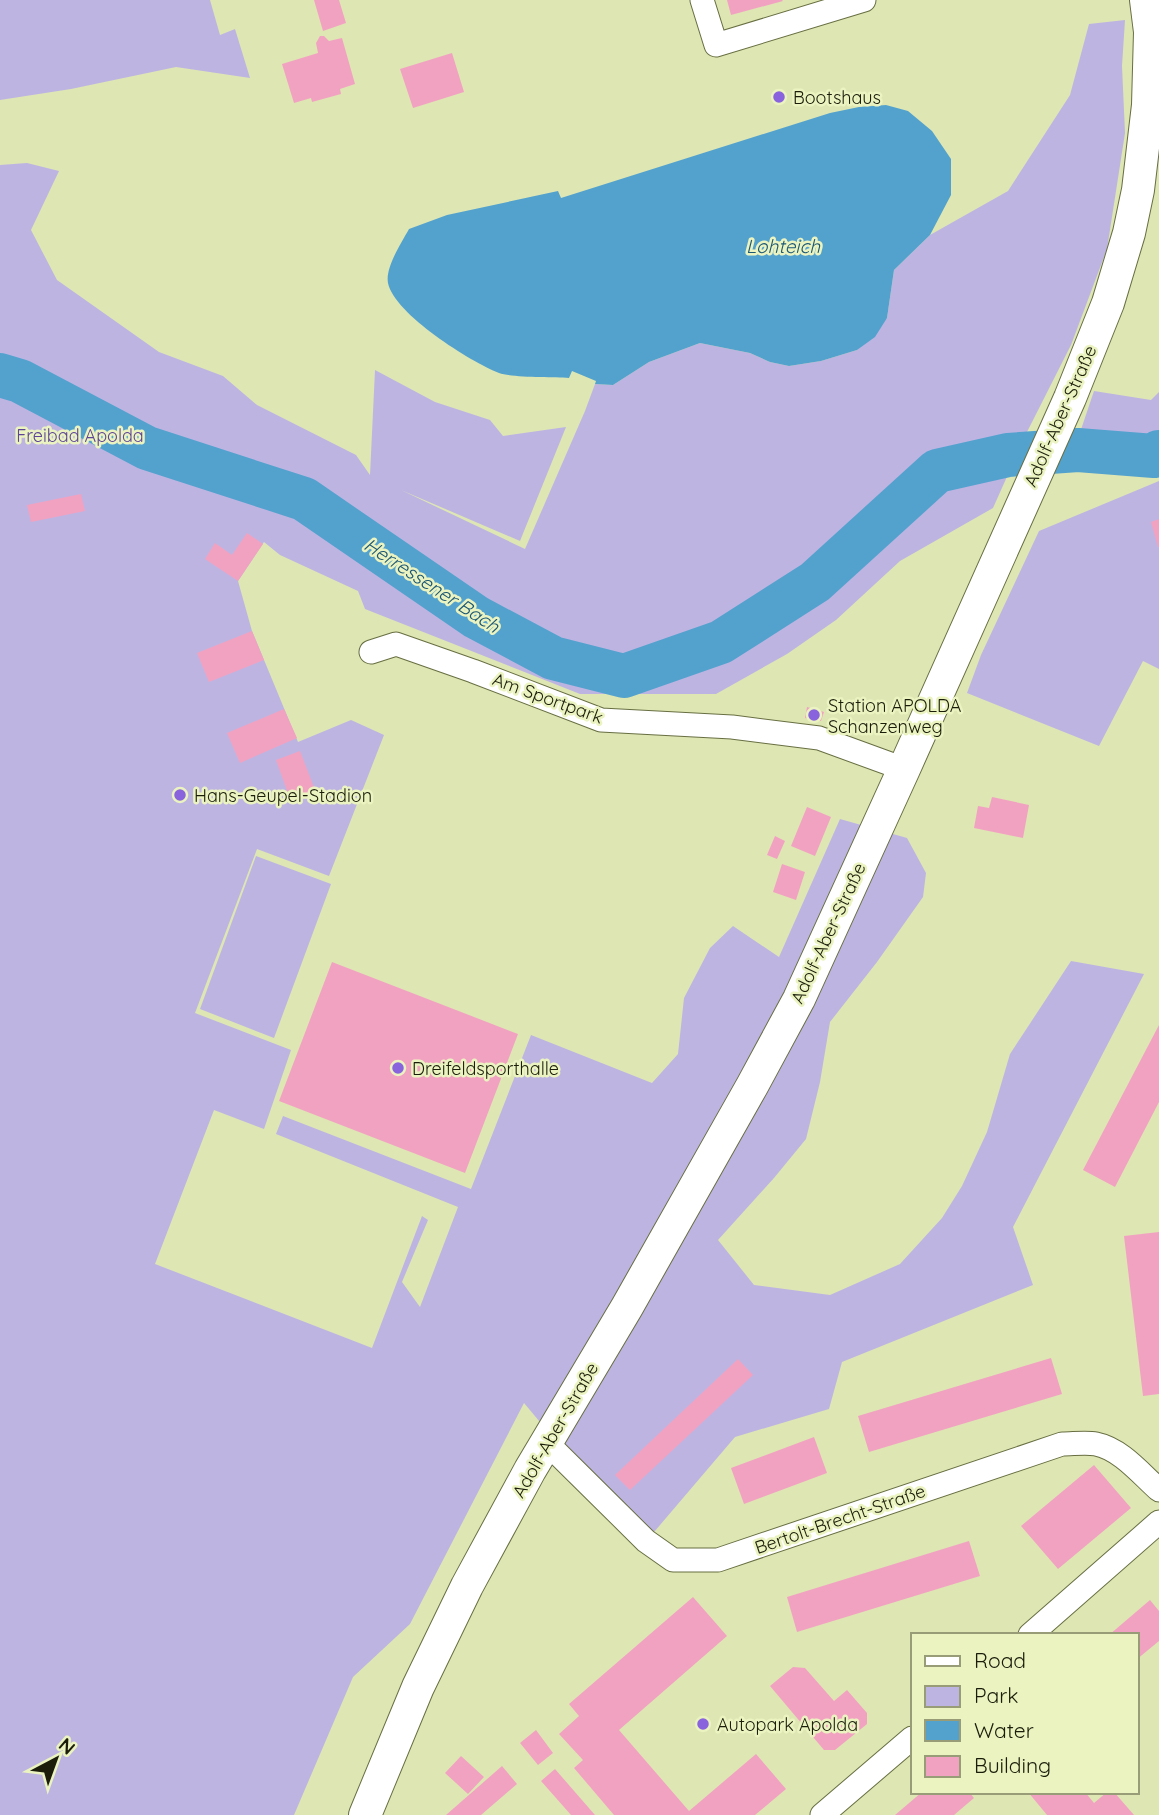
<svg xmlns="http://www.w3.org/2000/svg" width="1159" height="1815" viewBox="0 0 1159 1815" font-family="Quicksand,sans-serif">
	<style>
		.green { fill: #beb4e2 }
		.water { fill: #53a2ce }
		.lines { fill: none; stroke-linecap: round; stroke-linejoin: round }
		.river { stroke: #53a2ce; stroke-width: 44 }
		.building { fill: #f2a2c1 }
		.minor-casing { stroke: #686e41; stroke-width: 25 }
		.secondary-casing { stroke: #686e41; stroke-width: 34 }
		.minor { stroke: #fff; stroke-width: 23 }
		.secondary { stroke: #fff; stroke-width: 32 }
		.poi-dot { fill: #8962dd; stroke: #ebf3c1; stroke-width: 2.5 }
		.labels { text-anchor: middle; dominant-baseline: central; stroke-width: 5; stroke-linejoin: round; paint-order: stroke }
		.poi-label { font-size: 18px; fill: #1b1d0a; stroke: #ebf3c1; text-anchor: start }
		.street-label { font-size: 18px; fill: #1b1d0a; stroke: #ebf3c1 }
		.park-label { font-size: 18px; fill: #5d4497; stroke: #ebf3c1 }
		.water-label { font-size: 19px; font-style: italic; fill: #1a5775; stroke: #ebf3c1 }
	</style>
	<rect width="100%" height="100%" fill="#dee6b4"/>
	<path class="green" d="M0 0H210L220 35 235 29 250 78 176 67 71 89 0 100Z
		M1125 20 1122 66 1125 133 1107 249 1071 345 1026 434 993 508 900 561 836 620 787 654 716 694H580L365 609 358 591 280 555 264 542 238 581 252 631 298 742 351 720 384 735 329 876 257 849 195 1013 291 1050 264 1129 214 1110 155 1264 372 1348 422 1216 428 1220 402 1282 420 1307 458 1207 276 1134 283 1116 471 1189 531 1035 652 1083 678 1054 684 998 710 948 733 926 779 957 840 819 907 838 926 873 923 897 877 962 830 1022 820 1082 806 1139 774 1178 718 1240 754 1285 830 1295 900 1264 942 1218 962 1186 987 1132 1010 1054 1071 961 1144 974 1013 1227 1033 1285 842 1362 829 1409 735 1437 643 1545 524 1403 410 1624 353 1677 294 1815H0V165L27 163 59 171 31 230 57 280 159 352 223 376 257 405 356 455 370 475 375 370 435 402 490 420 503 436 566 427 520 541 401 490 525 549 585 411 595 384 613 385 649 362 700 343 750 353 770 362 789 366 821 361 857 350 887 318 894 270 930 235 1008 191 1070 95 1089 24Z
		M1094 391 1151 400 1159 392V461L1148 465 1067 471Z
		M1159 481V669L1143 661 1099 746 967 693 981 655 1039 531Z
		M256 856 331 884 274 1038 200 1009Z"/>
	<path class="water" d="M886 105 908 111 932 131 951 159V195L930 235 894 270 887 318 875 337 857 350 821 361 789 366 770 362 750 353 700 343 649 362 613 385 595 384 596 381 572 371 569 378C553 377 513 378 499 373 471 362 394 314 388 283 385 267 402 242 409 229L447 215 558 191 561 198 830 113 859 107Z"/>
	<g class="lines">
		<path class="river" d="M0 375 20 381 147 448 304 499 476 617 553 658 624 676 721 642 815 582 937 471 1008 455 1078 450 1154 456 1159 452"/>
	</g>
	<path class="building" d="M314 0H339L346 23 323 31Z
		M727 0H782L783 1 731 15Z
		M320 36H324L329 41 342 38 355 84 340 89 341 94 312 102 311 98 294 103 282 64 318 53 316 43Z
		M452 53 464 92 413 108 400 69Z
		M81 494 85 511 31 522 27 505Z
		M1159 519V547H1158L1151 522Z
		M247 533 263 544 238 581 205 559 215 543 232 555Z
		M252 631 264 660 209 682 197 653Z
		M807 707 824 712 821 721 805 718Z
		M284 709 297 738 240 763 227 733Z
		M300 751 315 790 290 799 276 760Z
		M992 797 1029 805 1023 838 974 828 978 806 989 808Z
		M807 807 831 817 815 856 791 846Z
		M775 836 785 841 777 859 767 855Z
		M782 864 805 872 796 900 773 892Z
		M332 962 518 1034 465 1173 279 1101Z
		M1159 1025V1102L1115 1187 1083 1170Z
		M1159 1232V1394L1143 1396 1124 1236Z
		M1051 1358 1062 1394 869 1452 858 1416Z
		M738 1359 753 1375 630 1490 615 1475Z
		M814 1437 827 1473 744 1504 731 1468Z
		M1094 1465 1131 1508 1058 1569 1021 1526Z
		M969 1541 980 1576 797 1632 787 1597Z
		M693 1597 727 1636 619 1730 689 1811 756 1754 786 1789 755 1815H614L574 1768 583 1760 559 1734 579 1716 569 1704Z
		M1150 1600 1159 1611V1641L1136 1660V1635H1109Z
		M793 1667 805 1668 834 1701 847 1690 867 1713V1724L835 1750H824L770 1686Z
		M536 1730 553 1753 538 1765 520 1743Z
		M461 1756 484 1777 468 1794 445 1773Z
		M502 1766 517 1784 481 1815H446Z
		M555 1769 595 1815H571L541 1781Z
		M922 1792H969L974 1798 954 1815H895Z
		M1028 1792H1085L1094 1803 1107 1792H1114L1134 1815H1047Z"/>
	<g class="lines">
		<defs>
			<path id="minor" d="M702 0 716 45 864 0
				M371 652 396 644 473 671 601 720 732 727 819 738 904 769
				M546 1442 646 1541 673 1560H718L1062 1444C1073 1444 1086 1442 1096 1444 1121 1449 1141 1474 1159 1490
				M1030 1635 1159 1522
				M822 1815 912 1738"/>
			<path id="secondary" d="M365 1815 418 1687 467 1586 530 1470 627 1307 752 1086 799 999 904 769 1070 398 1108 303 1129 233 1138 190 1148 105 1150 32 1146 0"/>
		</defs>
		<use href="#minor" class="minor-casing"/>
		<use href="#secondary" class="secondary-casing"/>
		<use href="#minor" class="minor"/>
		<use href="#secondary" class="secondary"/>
	</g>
	<g class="poi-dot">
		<circle cx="779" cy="97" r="7"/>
		<circle cx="814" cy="715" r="7"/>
		<circle cx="180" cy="795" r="7"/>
		<circle cx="398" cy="1068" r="7"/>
		<circle cx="703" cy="1724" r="7"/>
	</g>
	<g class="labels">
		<g class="poi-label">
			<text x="793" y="97">Bootshaus</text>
			<text x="828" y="705">Station APOLDA<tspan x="828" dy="21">Schanzenweg</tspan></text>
			<text x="194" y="795">Hans-Geupel-Stadion</text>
			<text x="412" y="1068">Dreifeldsporthalle</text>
			<text x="717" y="1724">Autopark Apolda</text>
		</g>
		<g class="street-label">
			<text transform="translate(1060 416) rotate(-66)">Adolf-Aber-Straße</text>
			<text transform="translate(548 698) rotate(20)">Am Sportpark</text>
			<text transform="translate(828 933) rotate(-65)">Adolf-Aber-Straße</text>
			<text transform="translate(555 1430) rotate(-60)">Adolf-Aber-Straße</text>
			<text transform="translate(840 1519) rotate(-19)">Bertolt-Brecht-Straße</text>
		</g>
		<g class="park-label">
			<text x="80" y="435">Freibad Apolda</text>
		</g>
		<g class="water-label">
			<text x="783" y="246">Lohteich</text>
			<text transform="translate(432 585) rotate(33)">Herressener Bach</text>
		</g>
	</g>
	<rect x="911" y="1633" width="228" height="161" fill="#ebf3c1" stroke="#989d78" stroke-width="2"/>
	<rect x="925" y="1656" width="35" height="10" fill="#ffffff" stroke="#989d78" stroke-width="2"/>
	<text x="974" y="1668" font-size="21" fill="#1b1d0a">Road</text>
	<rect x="925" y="1686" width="35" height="21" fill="#beb4e2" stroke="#989d78" stroke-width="2"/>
	<text x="974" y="1703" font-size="21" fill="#1b1d0a">Park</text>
	<rect x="925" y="1720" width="35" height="21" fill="#53a2ce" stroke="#989d78" stroke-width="2"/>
	<text x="974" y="1738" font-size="21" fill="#1b1d0a">Water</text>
	<rect x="925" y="1756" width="35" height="21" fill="#f2a2c1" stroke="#989d78" stroke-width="2"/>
	<text x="974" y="1773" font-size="21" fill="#1b1d0a">Building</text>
	<g transform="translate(56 1759) rotate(41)" stroke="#ebf3c1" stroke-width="5" paint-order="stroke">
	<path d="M0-5L12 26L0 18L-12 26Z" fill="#1b1d0a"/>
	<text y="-10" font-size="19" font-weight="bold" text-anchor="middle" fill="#1b1d0a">N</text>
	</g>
</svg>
